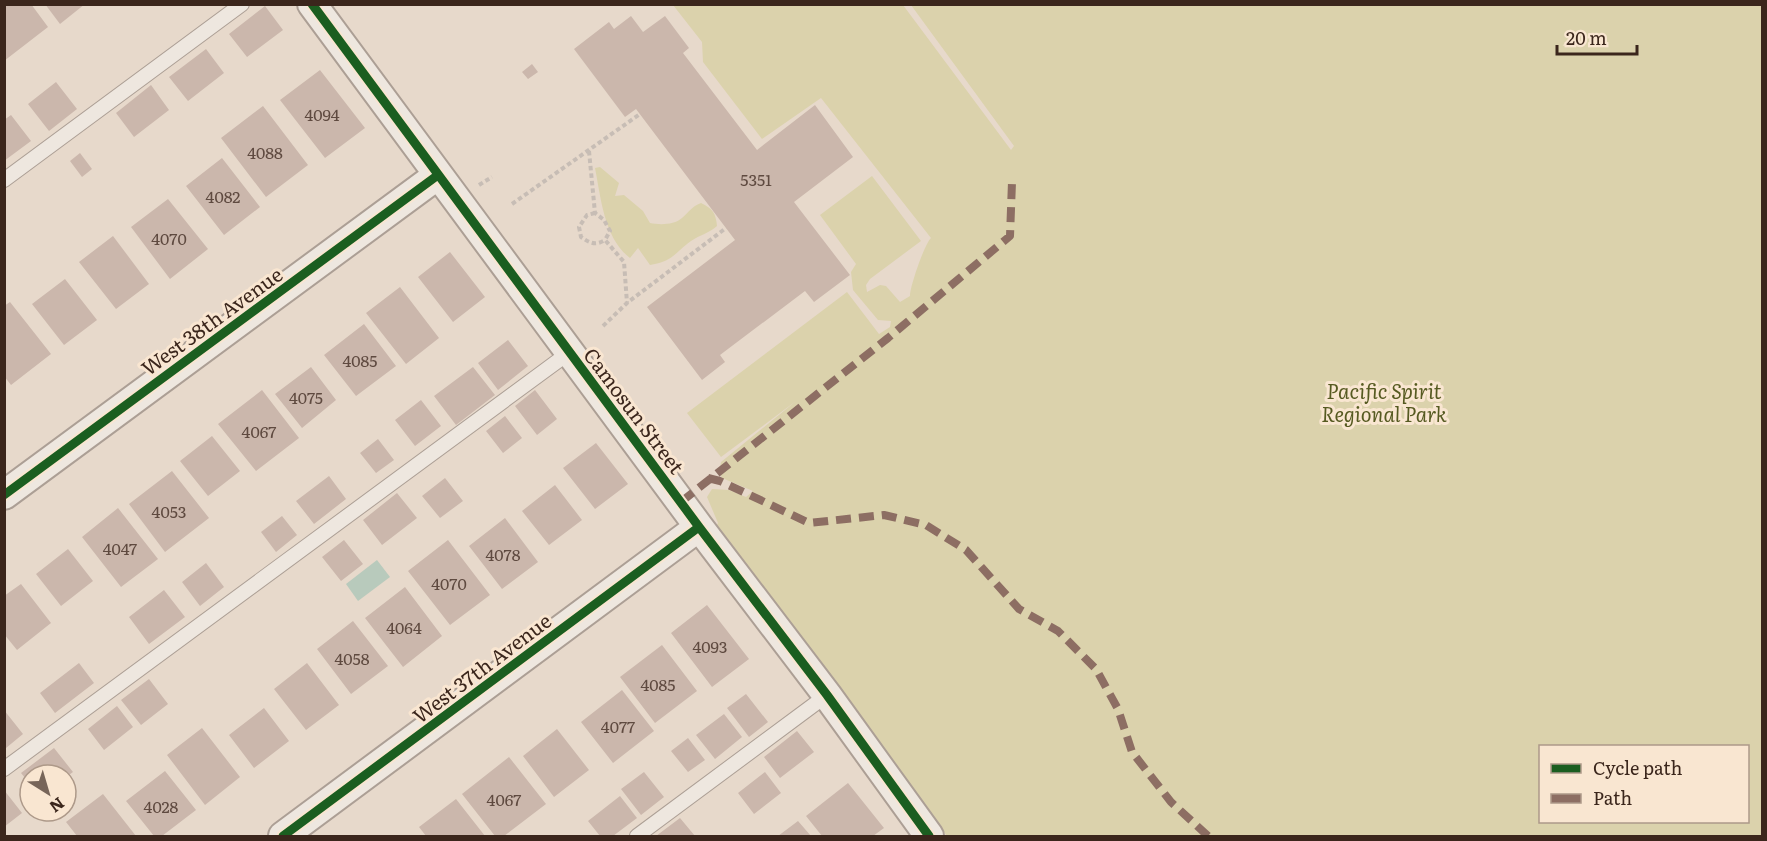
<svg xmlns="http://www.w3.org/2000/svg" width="1767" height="841" viewBox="0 0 1767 841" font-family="Literata,serif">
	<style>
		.green { fill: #dbd2ac; fill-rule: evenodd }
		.water { fill: #b8cabc }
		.building { fill: #cbb7ac }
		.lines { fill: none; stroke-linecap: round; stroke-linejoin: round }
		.lane-casing { stroke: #ac9f95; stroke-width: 16 }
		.street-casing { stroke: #ac9f95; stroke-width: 32 }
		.path { stroke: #c7bdb5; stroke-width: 4; stroke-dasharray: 4.5 3; stroke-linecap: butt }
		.lane { stroke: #eee7df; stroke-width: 14 }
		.street { stroke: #eee7df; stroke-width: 28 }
		.quiet { stroke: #8d6e63; stroke-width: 8; stroke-dasharray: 15 8; stroke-linecap: butt }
		.cycleway-casing { stroke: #f9e6d1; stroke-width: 13 }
		.cycleway { stroke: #1b5e20; stroke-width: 9 }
		.labels { text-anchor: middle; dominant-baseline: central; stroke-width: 6; stroke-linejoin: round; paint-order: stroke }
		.number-label { font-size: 16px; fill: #5f4a40 }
		.street-label { font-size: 20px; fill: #3b261c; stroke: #f9e6d1 }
		.park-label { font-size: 20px; font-style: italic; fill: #565a21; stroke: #f9e6d1 }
	</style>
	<rect width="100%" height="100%" fill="#e7d9cb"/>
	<path class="green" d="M673 5H903L1011 150 1014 146 911 5H1762V836H947L876 750 785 615 717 525 718 523 707 497 712 489 729 490 746 497 753 491 722 478 719 472 721 462 796 401 721 457 687 413 847 292 879 334 890 327 891 321 878 320 853 290 851 272 856 264 820 215 872 176 921 241 870 279 866 285 867 292 880 285 886 286 900 302 910 296C910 286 925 243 931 238L821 98 762 139 703 62 702 42ZM1540 746H1748V822H1540Z
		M600 167 619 183 615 196 624 195 643 211 650 223C660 225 674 225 682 218 690 211 691 207 701 203 712 208 716 213 717 226 709 233 700 235 691 241 673 254 674 261 650 265L638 248 630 258C604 238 601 198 595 168Z"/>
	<path class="water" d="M377 560 390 577 358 601 346 584Z"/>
	<path class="building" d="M4 4H31L48 27 4 61Z
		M45 4H85L60 24Z
		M265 6 283 30 247 57 229 34Z
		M631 16 643 32 665 16 689 48 683 53 757 150 815 105 853 157 794 202 850 275 814 302 805 291 720 355 725 362 702 380 647 307 735 240 636 109 625 117 574 49 609 22 614 29Z
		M206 49 224 73 188 101 169 77Z
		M532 64 538 72 528 79 522 72Z
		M320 70 365 128 325 158 280 100Z
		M56 82 77 109 49 131 28 104Z
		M151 85 169 110 134 137 116 113Z
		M263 106 308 165 266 197 221 138Z
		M11 115 31 141 4 161V120Z
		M80 153 92 169 82 177 70 161Z
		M222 158 260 207 224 235 186 186Z
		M168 199 208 249 170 279 131 227Z
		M113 236 149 284 116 309 79 262Z
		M450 252 485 297 453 322 418 277Z
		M65 279 97 320 64 345 32 304Z
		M400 287 439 338 406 364 366 313Z
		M10 302 51 354 11 385 4 376V306Z
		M364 324 396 366 356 396 324 355Z
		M508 340 528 366 498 390 478 363Z
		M311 367 336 400 302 428 275 394Z
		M473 367 495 395 456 425 434 396Z
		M262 390 299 438 256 471 218 424Z
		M535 390 557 419 537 435 515 406Z
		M421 400 441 426 415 446 395 420Z
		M505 416 522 438 503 453 486 431Z
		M212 436 240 471 208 496 180 461Z
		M378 439 394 460 376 473 360 453Z
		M596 443 628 484 595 509 563 468Z
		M172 471 209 518 165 552 129 504Z
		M329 476 346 499 314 524 296 501Z
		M445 478 463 501 440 518 422 496Z
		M555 485 582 520 549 545 522 511Z
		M397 493 417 518 382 545 363 520Z
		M118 508 158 559 121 587 82 537Z
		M282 516 297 535 276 552 261 532Z
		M505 518 538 562 502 589 469 546Z
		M344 540 363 564 341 581 322 557Z
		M448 540 490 595 450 625 408 571Z
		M68 549 93 581 61 606 36 574Z
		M206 563 224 587 200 606 182 582Z
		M21 584 51 623 17 650 4 634V596Z
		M405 587 442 636 403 667 365 618Z
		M164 590 185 617 149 644 129 617Z
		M707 605 749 659 712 687 671 633Z
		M353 621 388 666 351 694 317 649Z
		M662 645 697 691 655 723 620 677Z
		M79 663 94 683 55 713 40 693Z
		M307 663 339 705 306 730 274 689Z
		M149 679 168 704 141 725 121 700Z
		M622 690 654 731 613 763 581 722Z
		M746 694 768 722 749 737 727 708Z
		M117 706 133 727 104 750 88 729Z
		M264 708 289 741 254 768 229 735Z
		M4 710 23 734 6 748 4 746Z
		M724 714 742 737 715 759 696 735Z
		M202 728 240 777 205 805 167 755Z
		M557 729 589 770 554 797 523 756Z
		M797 731 814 752 780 778 764 757Z
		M688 738 705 760 688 772 671 751Z
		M54 748 73 772 66 777V775H30V784L21 773Z
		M509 757 546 804 504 836H495L462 794Z
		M165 771 196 810 162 836H154L126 801Z
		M644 772 664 797 641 815 621 789Z
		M765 772 781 793 754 814 738 793Z
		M848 783 884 828 873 836H822L806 816Z
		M4 790 22 813 4 827Z
		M103 794 136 836H77L66 822Z
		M620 796 637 818 613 836H600L588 821Z
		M456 799 485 836H426L419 827Z
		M680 818 695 836H656Z
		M798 821 811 836H778Z"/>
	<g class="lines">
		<defs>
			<path id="lane" d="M4 180 242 4
				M4 769 570 352
				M637 836 827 695"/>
			<path id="street" d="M312 4 699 527 827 695 929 836
				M4 495 438 175
				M283 836 699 527"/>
		</defs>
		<use href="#lane" class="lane-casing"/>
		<use href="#street" class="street-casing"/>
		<path class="path" d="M589 151 595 213 604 220 610 231 605 240 624 262 627 303
			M479 185 492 177
			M512 204 640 114
			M595 213 587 215 579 227 581 237C590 243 595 246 605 240
			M603 326 627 303 726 228"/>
		<use href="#lane" class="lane"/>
		<use href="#street" class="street"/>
		<path class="quiet" d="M708 478 720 481 809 523 884 515 926 525 966 550 1019 609 1058 631 1096 669 1118 709 1132 752 1171 802 1208 836
			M681 502 888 338 1010 236 1012 182"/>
		<defs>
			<path id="cycleway" d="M312 4 699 527 827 695 929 836
				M4 495 438 175
				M283 836 699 527"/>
		</defs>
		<use href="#cycleway" class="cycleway-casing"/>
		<use href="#cycleway" class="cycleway"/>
	</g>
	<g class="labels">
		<g class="number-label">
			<text x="322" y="114">4094</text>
			<text x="265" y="152">4088</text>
			<text x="756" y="179">5351</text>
			<text x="223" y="196">4082</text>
			<text x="169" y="238">4070</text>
			<text x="360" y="360">4085</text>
			<text x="306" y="397">4075</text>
			<text x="259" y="431">4067</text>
			<text x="169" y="511">4053</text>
			<text x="120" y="548">4047</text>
			<text x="503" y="554">4078</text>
			<text x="449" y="583">4070</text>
			<text x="404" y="627">4064</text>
			<text x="710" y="646">4093</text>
			<text x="352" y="658">4058</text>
			<text x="658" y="684">4085</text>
			<text x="618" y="726">4077</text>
			<text x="504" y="799">4067</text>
			<text x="161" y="806">4028</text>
		</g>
		<g class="street-label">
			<text transform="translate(211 320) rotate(-36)">West 38th Avenue</text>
			<text transform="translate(635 410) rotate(53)">Camosun Street</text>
			<text transform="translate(481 667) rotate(-37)">West 37th Avenue</text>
		</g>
		<g class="park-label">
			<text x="1384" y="390">Pacific Spirit<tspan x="1384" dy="23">Regional Park</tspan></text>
		</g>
	</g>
	<rect width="1767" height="841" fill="none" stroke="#3b261c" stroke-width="12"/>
	<rect x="1539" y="745" width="210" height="78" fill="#f9e6d1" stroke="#ad9989" stroke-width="1.5"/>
	<rect x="1551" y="764" width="30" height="9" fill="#1b5e20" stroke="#ad9989" stroke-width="1.5"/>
	<text x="1593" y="775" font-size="18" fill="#3b261c">Cycle path</text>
	<rect x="1551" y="794" width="30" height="9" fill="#8d6e63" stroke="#ad9989" stroke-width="1.5"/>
	<text x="1593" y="805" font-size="18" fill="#3b261c">Path</text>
	<g transform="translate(48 793) rotate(143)"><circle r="28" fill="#f9e6d1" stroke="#ad9989" stroke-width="1.5"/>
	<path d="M0-4.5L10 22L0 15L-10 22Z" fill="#776559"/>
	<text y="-9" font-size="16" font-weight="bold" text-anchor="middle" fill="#3b261c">N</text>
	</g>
	<path d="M1557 45v9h80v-9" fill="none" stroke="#3b261c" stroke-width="3"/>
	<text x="1566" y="45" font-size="18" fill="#3b261c" stroke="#f9e6d1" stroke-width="4.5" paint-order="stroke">20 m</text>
</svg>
